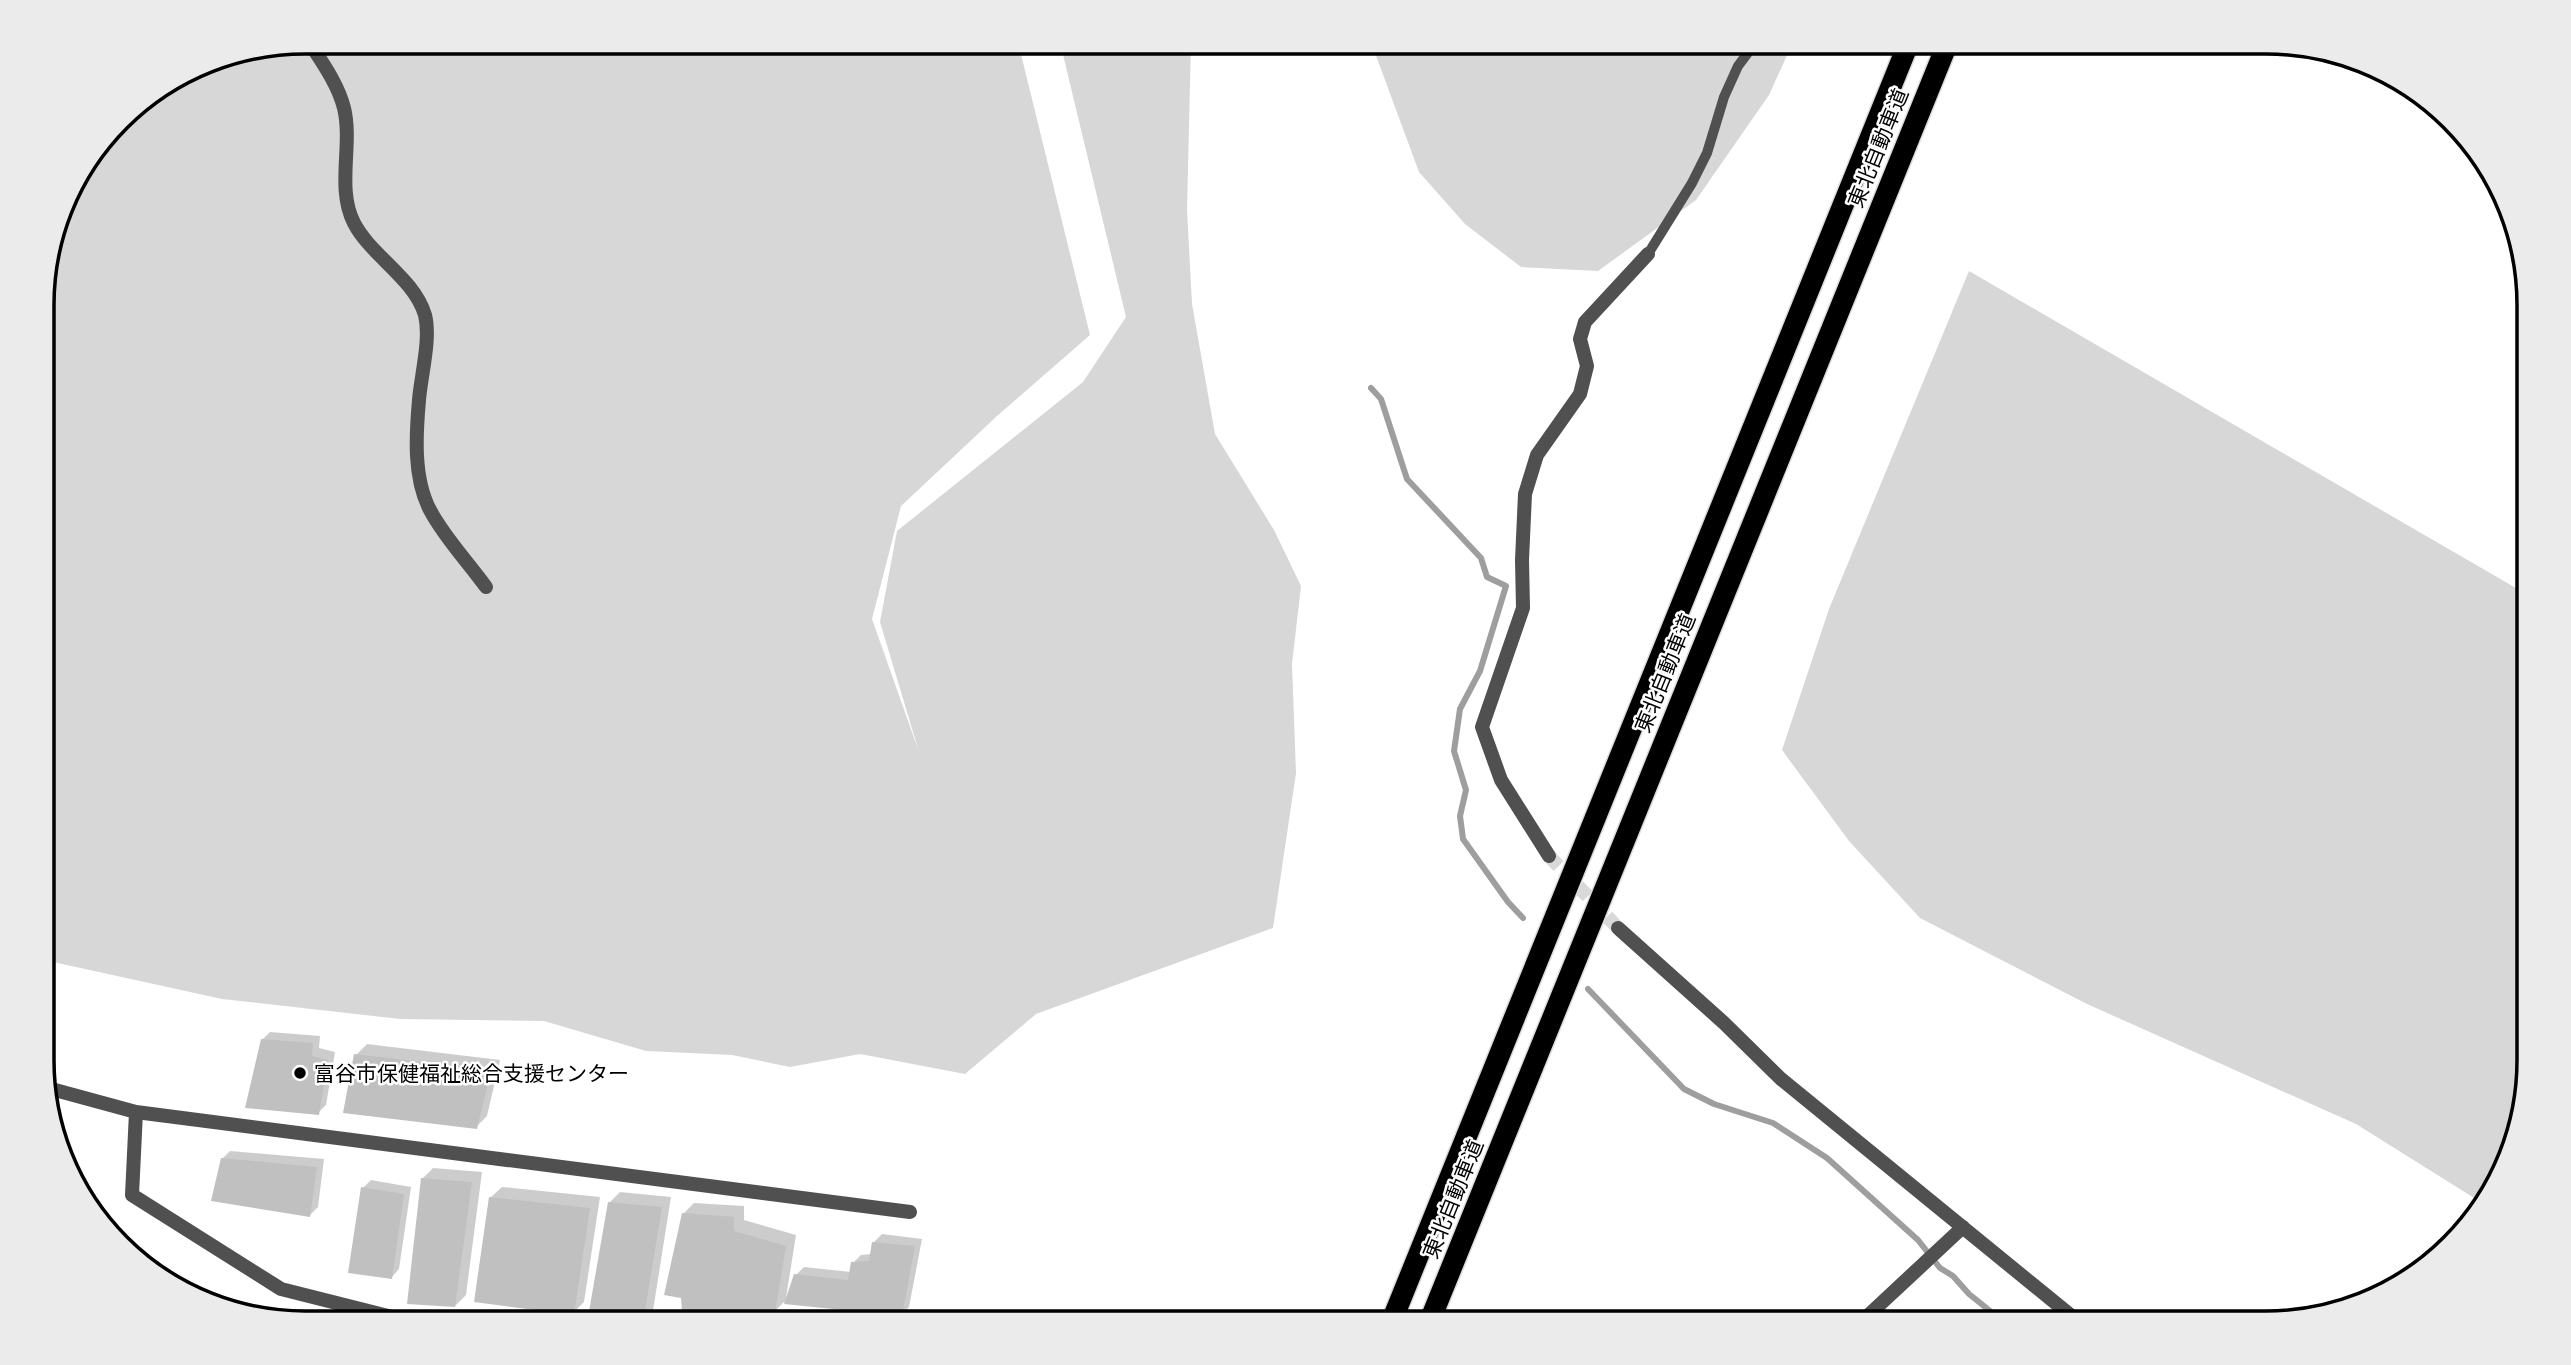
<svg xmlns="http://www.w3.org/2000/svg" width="2571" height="1365" viewBox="0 0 2571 1365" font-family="'Work Sans','Noto Sans JP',sans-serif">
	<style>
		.green { fill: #d7d7d7 }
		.shadow { fill: #0003 }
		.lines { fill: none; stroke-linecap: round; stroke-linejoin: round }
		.stream { stroke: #9e9e9e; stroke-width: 6 }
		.building { fill: #c0c0c0 }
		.minor-tunnel { stroke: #d9d9d9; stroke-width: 14; stroke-dasharray: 14 7; stroke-linecap: butt }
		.motorway-casing { stroke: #dbdbdb; stroke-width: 24 }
		.service { stroke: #505050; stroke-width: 10 }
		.minor { stroke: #505050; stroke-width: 14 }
		.motorway { stroke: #000; stroke-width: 21 }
		.poi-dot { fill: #000; stroke: #fff; stroke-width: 2.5 }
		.labels { text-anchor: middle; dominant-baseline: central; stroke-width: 5; stroke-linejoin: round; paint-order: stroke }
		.street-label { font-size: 21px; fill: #000; stroke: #fff }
		.poi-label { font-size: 21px; fill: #000; stroke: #fff; text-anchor: start }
		.rim { fill: none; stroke: #000; stroke-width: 3.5 }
	</style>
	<rect width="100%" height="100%" fill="#fff"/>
	<path class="green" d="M306 42H1018L1090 335 997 416 901 506 872 619 919 752 880 622 897 531 1083 382 1126 317 1060 42H1191L1187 210 1192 304 1215 434 1274 530 1301 586 1292 664 1296 773 1273 928 1036 1014 965 1074 860 1054 790 1067 732 1055 646 1051 544 1021 400 1019 222 999 44 960 43 288 69 189 131 108 205 62Z
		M1371 42H1793L1769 95 1696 200 1598 271 1521 267 1465 224 1419 172Z
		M1969 271 2528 595 2529 1060 2502 1176 2481 1208 2479 1201 2356 1124 2087 1004 1920 918 1849 841 1782 750 1829 609Z"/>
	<path class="shadow" d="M270 1032 320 1036 319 1048 335 1052 326 1105 318 1113 262 1040Z
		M367 1044 500 1060 487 1116 476 1127 356 1055Z
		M230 1151 324 1159 318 1207 310 1215 222 1159Z
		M433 1168 482 1172 466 1295 455 1306 422 1179Z
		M371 1180 411 1187 399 1269 392 1277 363 1188Z
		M502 1187 600 1197 584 1302 573 1313 491 1197Z
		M620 1192 671 1197 652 1317 647 1323H602L609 1203Z
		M694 1203 744 1206V1220L796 1235 786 1298H788L796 1275 804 1267 851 1272 853 1263 861 1255 872 1254 874 1242 882 1234 922 1239 909 1307 901 1315 784 1302 775 1311 749 1308 747 1319 743 1323H685L683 1214Z"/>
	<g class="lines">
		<path class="stream" d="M1371 388 1381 399 1407 479 1481 558 1487 577 1506 586 1480 671 1460 709 1454 751 1466 790 1460 816 1463 839 1508 902 1523 918
			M1588 989 1684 1089 1714 1104 1773 1123 1827 1158 1918 1240 1940 1268 1953 1276 1969 1294 2005 1323"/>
	</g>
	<path class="building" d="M261 1039 313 1043 312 1056 328 1060 319 1115 245 1108Z
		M354 1054 491 1070 477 1129 343 1113Z
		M221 1158 317 1167 310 1217 211 1201Z
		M421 1178 472 1182 455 1307 407 1304Z
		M361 1187 404 1194 392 1279 348 1273Z
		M489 1197 590 1208 574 1315 474 1302Z
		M608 1202 662 1207 643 1323H587Z
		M682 1213 734 1217V1231L786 1246 775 1313 742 1309 739 1323H683L681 1298 664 1295Z
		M872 1242 915 1246 902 1316 784 1304 794 1274 848 1280 851 1262 869 1261Z"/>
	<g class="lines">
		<path class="minor-tunnel" d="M1549 856 1618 928"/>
		<defs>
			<path id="motorway" d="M1391 1323 1909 42
				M1429 1323 1948 42"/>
		</defs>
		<use href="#motorway" class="motorway-casing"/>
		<path class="service" d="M1648 254 1692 183 1707 153 1724 97 1738 66 1756 42"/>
		<path class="minor" d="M309 42C322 62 338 84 344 108 353 145 336 188 354 223 371 256 414 278 425 315 431 339 421 375 419 400 416 434 413 478 430 510 444 537 468 562 486 587
			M1549 856 1501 780 1482 727 1523 608 1522 560 1525 494 1537 455 1580 394 1587 366 1580 339 1585 322 1648 254
			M1618 928 1724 1023 1781 1079 2080 1323
			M44 1087 136 1112 910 1212
			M136 1112 132 1195 281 1289 416 1323
			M1860 1323 1963 1227"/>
		<use href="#motorway" class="motorway"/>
	</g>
	<circle class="poi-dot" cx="300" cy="1073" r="7"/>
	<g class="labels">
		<g class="street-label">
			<text transform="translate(1878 148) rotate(-68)">東北自動車道</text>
			<text transform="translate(1665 673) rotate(-68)">東北自動車道</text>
			<text transform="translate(1453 1199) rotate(-68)">東北自動車道</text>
		</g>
		<g class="poi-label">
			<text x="314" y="1073">富谷市保健福祉総合支援センター</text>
		</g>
	</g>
	<path d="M0 0H2571V1365H0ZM305 54H2266A251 251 0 0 1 2517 305V1060A251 251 0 0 1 2266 1311H305A251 251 0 0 1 54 1060V305A251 251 0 0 1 305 54Z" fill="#ebebeb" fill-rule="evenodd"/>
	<path class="rim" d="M305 54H2266A251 251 0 0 1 2517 305V1060A251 251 0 0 1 2266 1311H305A251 251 0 0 1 54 1060V305A251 251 0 0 1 305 54Z"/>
</svg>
